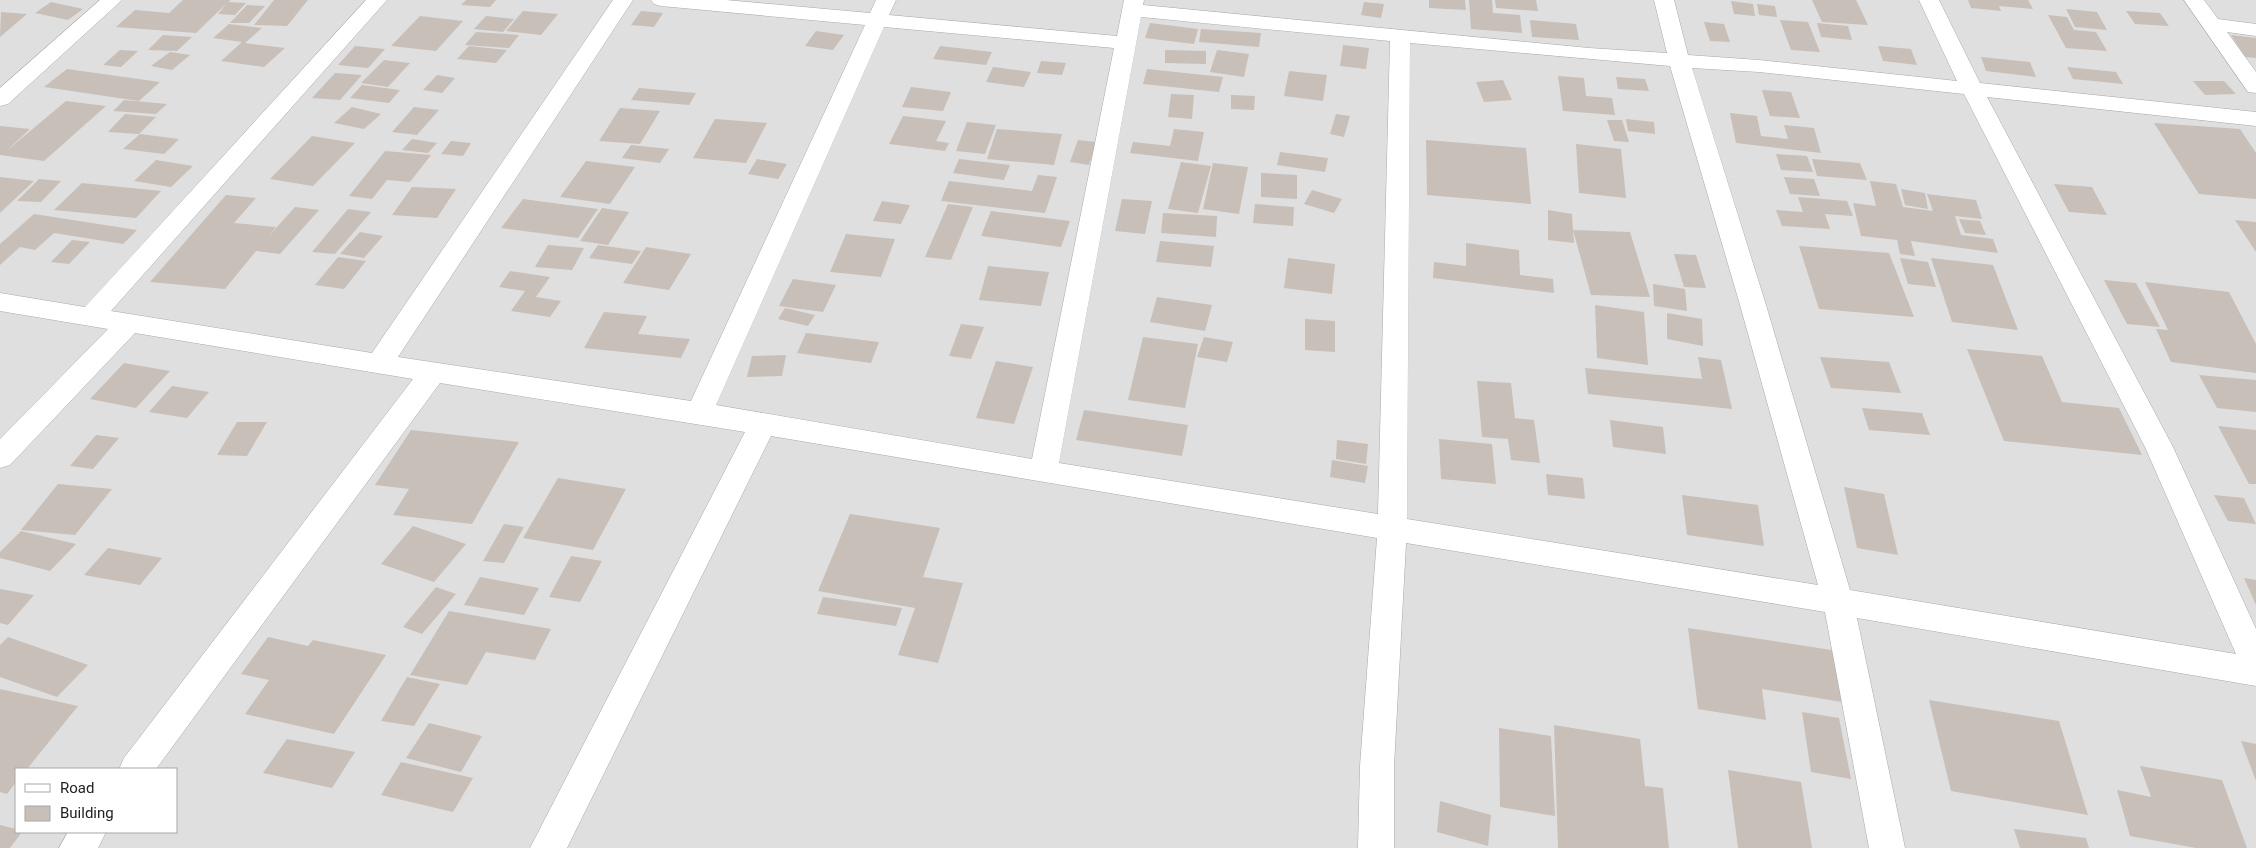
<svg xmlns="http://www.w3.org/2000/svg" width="2256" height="848" viewBox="0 0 2256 848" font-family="Roboto,sans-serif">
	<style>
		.residential { fill: #e0dfdf; fill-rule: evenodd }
		.building { fill: #c7bfb8 }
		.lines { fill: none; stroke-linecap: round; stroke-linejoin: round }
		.minor-casing { stroke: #a9a9a9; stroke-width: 1 }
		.minor { fill: #fff; fill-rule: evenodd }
	</style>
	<rect width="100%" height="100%" fill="#f2efe9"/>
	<path class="residential" d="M0 0H2256V848H0ZM16 769H176V832H16Z"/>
	<path class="building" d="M183 0H231L228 2 246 3 235 15 218 14 226 4 196 33 116 27 135 10 169 13Z
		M274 0H308L287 26 254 25Z
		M466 0H496L490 7 461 5Z
		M1429 0H1465L1466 10 1429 8Z
		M1469 0H1492L1493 13 1520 15 1522 33 1471 29Z
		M1495 0H1536L1538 11 1496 8Z
		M1812 0H1856L1868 25 1822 22Z
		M1968 0H2028L2033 9 1999 6 2001 11 1971 8Z
		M1731 1 1753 4 1755 16 1734 14Z
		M51 2 83 9 68 20 35 13Z
		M1364 2 1384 4 1381 18 1361 15Z
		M1757 4 1775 6 1777 17 1759 15Z
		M247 5 265 6 249 23H230Z
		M2066 9 2097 12 2107 30 2075 27Z
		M523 11 558 14 541 35 506 31Z
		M641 11 663 13 654 27 631 25Z
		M2126 11 2160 13 2169 26 2135 24Z
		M1 12 27 14 0 37Z
		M2048 15 2067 17 2074 30 2096 32 2107 51 2066 48Z
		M420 16 463 21 436 51 391 46Z
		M486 16 514 19 503 32 474 29Z
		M1530 20 1576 24 1579 40 1532 37Z
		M1780 20 1808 22 1820 52 1791 50Z
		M1704 22 1724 24 1730 42 1710 41Z
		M1150 23 1198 29 1194 44 1145 38Z
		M1817 23 1848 26 1852 40 1821 37Z
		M229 24 262 28 245 43 285 48 264 67 221 61 242 42 213 38Z
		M1201 29 1261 33 1259 47 1199 42Z
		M816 31 844 35 833 50 805 46Z
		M476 32 519 35 509 48 465 45Z
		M163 35 192 37 177 51 148 50Z
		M2231 35 2256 38V58L2245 57Z
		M1343 45 1369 48 1366 69 1340 66Z
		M355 46 385 49 368 68 338 65Z
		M469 46 507 50 496 63 457 59Z
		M940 46 992 52 986 65 933 59Z
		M1878 46 1911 49 1917 65 1883 61Z
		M120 50 138 51 121 67 103 65Z
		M1165 50 1206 51V64L1165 63Z
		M1217 50 1249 54 1244 77 1210 72Z
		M170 52 190 55 172 70 151 66Z
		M1981 57 2030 62 2036 77 1986 71Z
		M384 60 410 63 388 87 361 83Z
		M1041 61 1066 63 1062 75 1037 73Z
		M993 67 1031 72 1024 87 986 82Z
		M2067 67 2116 72 2123 84 2073 79Z
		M67 69 160 82 139 101 44 87Z
		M1147 69 1223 77 1219 92 1143 84Z
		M1289 71 1327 75 1323 101 1284 96Z
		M335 73 362 75 340 100 312 98Z
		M437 75 455 78 442 93 423 90Z
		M1558 76 1584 78 1586 96 1612 98 1615 115 1563 111Z
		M1616 77 1645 79 1649 91 1618 89Z
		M1503 80 1512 100 1484 102 1476 82Z
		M2193 81H2224L2236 94 2205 95Z
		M362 85 400 90 389 103 350 98Z
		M911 87 951 92 943 111 902 107Z
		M639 88 696 93 689 105 631 100Z
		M1762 90 1791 92 1800 118 1770 116Z
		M1171 94 1194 95 1192 119 1168 117Z
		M1231 95 1255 96 1254 110 1231 109Z
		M124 100 167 104 156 114 113 111Z
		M66 101 106 106 44 161 0 155V126L30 129 4 153Z
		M352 107 381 114 364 129 334 123Z
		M414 107 439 110 417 135 392 132Z
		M620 108 660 111 640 144 599 141Z
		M1730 113 1757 116 1761 136 1788 139 1784 125 1814 128 1821 153 1736 143Z
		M125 114 156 117 139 134 108 132Z
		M1336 114 1350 116 1344 137 1330 134Z
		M903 116 946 121 936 141 949 143 945 151 889 144Z
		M715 119 767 123 746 163 693 158Z
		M1626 119 1654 122 1655 134 1628 131Z
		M1607 120H1622L1629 142 1614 141Z
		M967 122 996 125 985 154 956 151Z
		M2154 123 2240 129 2256 153V199L2199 194Z
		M997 129 1062 134 1054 165 987 159Z
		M1174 129 1204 132 1198 161 1130 153 1133 142 1170 146Z
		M140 134 179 139 164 154 123 149Z
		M312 136 355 143 313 186 270 179Z
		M412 139 437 143 428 153 402 150Z
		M1078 140 1097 142 1089 165 1070 162Z
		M1426 140 1526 148 1531 204 1427 195Z
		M451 141 471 143 463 156 441 154Z
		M1576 144 1621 149 1626 198 1579 193Z
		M631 145 669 149 660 163 622 158Z
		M385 151 431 155 410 182 387 180 372 199 349 196Z
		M1280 152 1328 158 1325 172 1277 165Z
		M1776 154 1807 156 1813 172 1781 170Z
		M757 159 787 164 778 179 748 174Z
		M959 159 1010 165 1004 180 953 173Z
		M1812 159 1860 163 1867 180 1817 176Z
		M156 160 193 166 171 187 134 181Z
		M586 161 635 167 610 204 560 197Z
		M1181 162 1211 166 1198 213 1168 209Z
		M1213 163 1248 167 1239 214 1203 209Z
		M1261 173 1297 175V199L1261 197Z
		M1038 175 1057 177 1045 213 941 201 949 181 1032 191Z
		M0 177 34 181 0 213Z
		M1784 177 1814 179 1820 196 1790 194Z
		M39 179 61 181 41 202 17 201Z
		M1870 181 1896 184 1903 207 1933 211 1927 194 1976 200 1982 219 1955 216 1961 235 1993 239 1998 253 1911 241 1915 256 1900 254 1897 240 1861 236 1853 203 1876 206Z
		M82 183 161 191 136 218 54 210Z
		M2054 184 2092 187 2107 215 2069 212Z
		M412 187 456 189 437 218 392 215Z
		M1901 189 1925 193 1928 209 1905 205Z
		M1312 190 1342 199 1334 213 1304 204Z
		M226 195 256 198 234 223 276 227 268 237 295 207 319 210 280 254 256 251 225 289 150 282Z
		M1798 197 1847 201 1853 216 1825 214 1830 229 1782 226 1776 210 1803 212Z
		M523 199 598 209 578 238 501 228Z
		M1122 199 1152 201 1145 234 1115 231Z
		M882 201 910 205 901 224 873 221Z
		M948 204 973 207 951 260 925 257Z
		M1255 204 1294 207 1293 226 1253 223Z
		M602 208 629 212 608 245 580 241Z
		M348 209 371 212 335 254 312 252Z
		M1548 210 1572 214 1574 243 1548 240Z
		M991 211 1070 221 1061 247 981 236Z
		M1163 213 1217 216 1216 237 1161 233Z
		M34 214 137 230 123 244 54 233 35 250 20 247 0 265V244Z
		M1959 219 1980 221 1986 235 1965 233Z
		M2235 220 2256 222V252Z
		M1573 230 1630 232 1650 297 1591 295Z
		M360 232 383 236 364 258 340 254Z
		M846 234 895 239 881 277 830 272Z
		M72 240 90 242 69 264 51 262Z
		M1160 241 1214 246 1211 267 1156 262Z
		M1466 243 1519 250 1520 275 1553 279 1554 293 1433 278 1434 262 1466 266Z
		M548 245 584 248 572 270 535 267Z
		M598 245 641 251 632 264 589 258Z
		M1799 246 1889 253 1914 317 1819 309Z
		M646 247 691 254 669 290 623 283Z
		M1674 254 1696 255 1706 288 1684 287Z
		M338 257 366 261 344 289 315 285Z
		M1288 258 1335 264 1332 294 1284 288Z
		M1900 258 1928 262 1936 287 1908 284Z
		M1931 258 1993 265 2018 330 1952 322Z
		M988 266 1049 272 1041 306 979 300Z
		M510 271 550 277 536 297 561 301 550 317 511 311 525 291 499 287Z
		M793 279 836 285 823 312 779 306Z
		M2104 280 2136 283 2160 327 2127 324Z
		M2145 282 2229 292 2256 344V373L2171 362 2156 329 2168 330Z
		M1653 284 1685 289 1687 311 1654 306Z
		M1157 297 1212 305 1205 331 1150 322Z
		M1595 305 1644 312 1648 365 1597 358Z
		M785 308 815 315 808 326 778 319Z
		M604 312 647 316 638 334 690 339 681 358 584 348Z
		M1667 313 1702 319 1703 346 1667 339Z
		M1305 319 1335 321V352L1305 350Z
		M961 324 984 327 971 359 949 356Z
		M806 333 879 342 871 363 797 353Z
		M1143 337 1198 344 1185 408 1128 400Z
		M1204 337 1233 342 1227 362 1197 357Z
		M1967 349 2042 356 2062 402 2119 408 2142 455 2004 441Z
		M786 355 782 376 747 377 752 356Z
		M1698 357 1721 360 1732 409 1588 394 1585 368 1702 379Z
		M1820 357 1889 362 1901 393 1831 388Z
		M996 361 1033 367 1014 424 976 418Z
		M124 363 170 371 136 408 90 399Z
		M2199 375 2256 380V412L2217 408Z
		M1477 381 1511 383 1515 418 1534 420 1540 463 1511 460 1508 439 1482 437Z
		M172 386 209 392 187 418 149 412Z
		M1862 408 1922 413 1930 435 1869 430Z
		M1084 410 1188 425 1182 456 1076 440Z
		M1610 420 1663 427 1666 454 1613 447Z
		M237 422H267L247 456 217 455Z
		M2218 426 2256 430V484H2249Z
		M411 430 519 442 472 524 393 515 409 489 375 485Z
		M96 435 119 438 93 469 70 466Z
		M1439 439 1492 444 1496 484 1441 479Z
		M1337 440 1368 444 1366 464 1336 459Z
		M1332 460 1368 466 1365 483 1330 477Z
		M1546 474 1583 478 1585 499 1548 495Z
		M558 478 626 489 593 550 523 538Z
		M58 484 112 489 75 535 21 530Z
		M1844 487 1884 494 1898 555 1857 548Z
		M1682 495 1758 505 1764 546 1687 535Z
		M2214 495 2244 498 2256 524 2228 521Z
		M850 514 940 528 923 577 963 583 938 663 898 655 915 608 818 591Z
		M504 524 524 527 504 563 483 561Z
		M413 526 466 544 434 582 381 564Z
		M21 531 76 544 50 571 0 558V552Z
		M108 548 162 558 140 585 84 575Z
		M571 556 602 561 580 602 549 597Z
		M480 577 539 588 524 615 464 605Z
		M2244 578 2256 580V605Z
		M436 587 456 594 422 634 403 627Z
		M0 589 34 595 8 625 0 623Z
		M823 597 902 608 896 626 817 614Z
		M449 611 551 629 535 660 486 652 467 685 410 675Z
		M1688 628 1838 651 1848 703 1762 689 1766 720 1698 709Z
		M8 637 88 665 57 697 0 677V645Z
		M268 637 308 646 313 640 386 655 334 734 245 714 269 680 241 674Z
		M407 677 440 684 414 726 381 721Z
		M0 689 78 706 27 769H16V782L7 794 0 792Z
		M1929 700 2059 721 2088 815 1951 791Z
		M1802 712 1839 718 1851 779 1811 772Z
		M429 723 482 736 461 772 406 758Z
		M1554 725 1640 739 1645 786 1663 788 1669 848H1558Z
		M1499 728 1551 736 1555 816 1500 807Z
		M287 739 355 752 332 788 263 773Z
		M2241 741 2256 744V781Z
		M401 762 473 778 453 812 381 795Z
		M2140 766 2222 780 2247 848H2196L2130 836 2117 790 2151 797Z
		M1728 770 1801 782 1812 848H1738Z
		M1440 801 1491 815 1488 846 1437 832Z
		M0 825 16 829V832H22L10 848H0Z
		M2014 829 2086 838 2089 848H2020Z"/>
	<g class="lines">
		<defs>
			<path id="minor" d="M100 0H122L8 104 0 106V88Z
				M366 0H387L111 311 372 353 613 0H633L398 357 691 401 865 25 661 6 654 4 651 0H726L870 13 876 0H896L889 15 1117 36 1124 0H1144L1143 5 1589 48 1667 53 1654 0H1674L1688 55 1759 60 1957 81 1919 0H1939L1980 83 2256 112V126L1987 97 2173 447 2256 629V686L1857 618 1905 848H1869L1825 612 1406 543 1394 766V848H1358L1360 766 1377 538 771 436 567 848H530L745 432 440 383 156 769H119L124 758 413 379 135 333 10 465 0 468V439L108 329 0 311V293L85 307ZM1141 17 1390 41 1378 514 1059 463ZM884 27 1114 48 1032 459 716 405ZM1410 43 1670 66 1740 305 1818 585 1407 519ZM1692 68 1759 72 1964 94 2145 447 2236 654 1850 590 1766 305Z
				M2184 0H2204L2218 19 2256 24V36L2227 32 2256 72V93L2248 92Z
				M68 832H106L98 848H59Z"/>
		</defs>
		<use href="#minor" class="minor-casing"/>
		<use href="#minor" class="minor"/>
	</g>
	<rect x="15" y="768" width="162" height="65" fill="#ffffff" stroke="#a7a7a7"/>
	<rect x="25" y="784" width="25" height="8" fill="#ffffff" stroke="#a7a7a7"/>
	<text x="60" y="793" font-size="15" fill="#222222">Road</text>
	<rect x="25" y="806" width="25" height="15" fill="#c7bfb8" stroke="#a7a7a7"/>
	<text x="60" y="818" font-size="15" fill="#222222">Building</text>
</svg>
